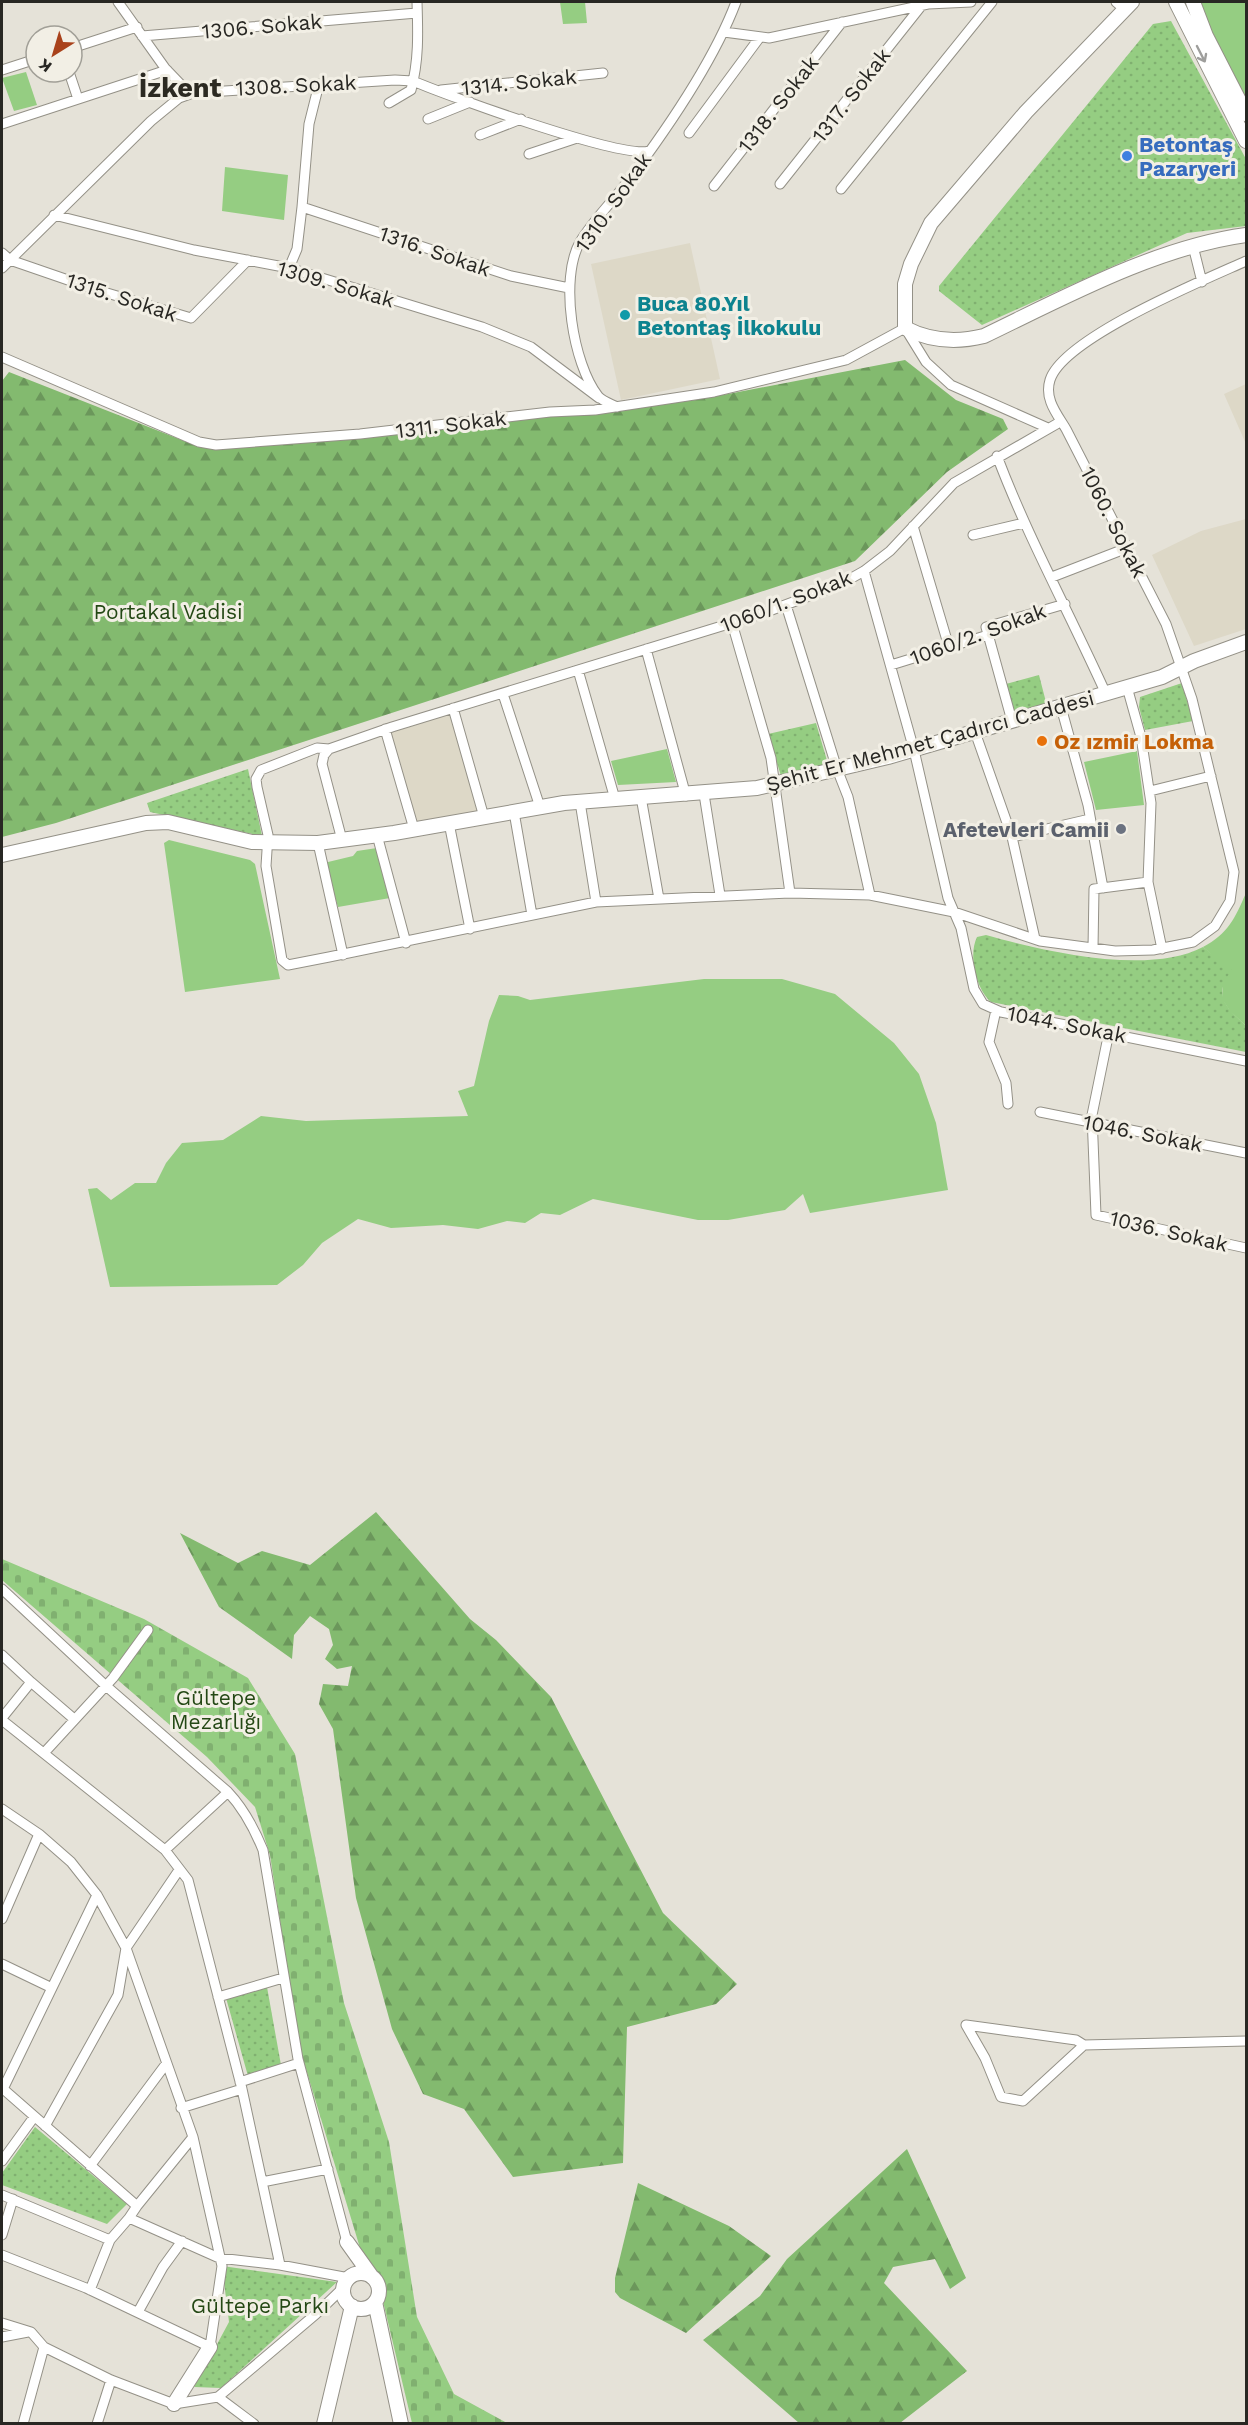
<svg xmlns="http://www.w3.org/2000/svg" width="1248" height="2425" viewBox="0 0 1248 2425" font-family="'Work Sans',sans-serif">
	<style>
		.built { fill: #ddd8c7 }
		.grass { fill: #95cd82 }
		.forest { fill: url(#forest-firs) }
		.cemetery { fill: url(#cemetery-stones) }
		.park { fill: url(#park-dots) }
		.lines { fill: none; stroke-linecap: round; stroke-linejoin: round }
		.street-casing { stroke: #949187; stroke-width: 11 }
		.secondary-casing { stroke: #949187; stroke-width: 16 }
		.street { stroke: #fff; stroke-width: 9 }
		.secondary { stroke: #fff; stroke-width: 14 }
		.oneway { stroke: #9e9e9c }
		.shop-dot { fill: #3f7fe0; stroke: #f2efe5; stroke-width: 2 }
		.culture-dot { fill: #0f9aa8; stroke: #f2efe5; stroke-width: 2 }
		.food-dot { fill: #e8710a; stroke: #f2efe5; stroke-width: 2 }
		.worship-dot { fill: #6b7280; stroke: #f2efe5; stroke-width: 2 }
		.labels { text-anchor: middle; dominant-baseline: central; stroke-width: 6; stroke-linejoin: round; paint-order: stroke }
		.street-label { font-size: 21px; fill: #282723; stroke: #f2efe5 }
		.shop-label { font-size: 21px; font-weight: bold; fill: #366cbe; stroke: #f2efe5; text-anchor: start }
		.culture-label { font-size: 21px; font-weight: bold; fill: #0d838f; stroke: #f2efe5; text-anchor: start }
		.park-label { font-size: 21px; fill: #244815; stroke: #f2efe5 }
		.food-label { font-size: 21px; font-weight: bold; fill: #c56008; stroke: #f2efe5; text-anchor: start }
		.worship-label { font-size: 21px; font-weight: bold; fill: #5b616d; stroke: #f2efe5; text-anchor: end }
		.district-label { font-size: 27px; font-weight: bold; fill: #2c2a22; stroke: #f2efe5 }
	</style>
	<defs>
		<pattern id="forest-firs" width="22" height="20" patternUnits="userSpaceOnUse" patternTransform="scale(1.5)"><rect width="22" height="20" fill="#83ba6f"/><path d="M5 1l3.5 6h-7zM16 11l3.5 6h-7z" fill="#6b975b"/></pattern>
		<pattern id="cemetery-stones" width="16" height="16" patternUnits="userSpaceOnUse" patternTransform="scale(1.5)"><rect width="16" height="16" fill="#95cd82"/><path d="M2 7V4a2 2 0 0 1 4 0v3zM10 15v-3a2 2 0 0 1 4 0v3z" fill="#80b070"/></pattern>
		<pattern id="park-dots" width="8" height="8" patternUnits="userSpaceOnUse" patternTransform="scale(1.5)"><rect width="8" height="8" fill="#95cd82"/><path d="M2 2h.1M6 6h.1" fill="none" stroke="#80b070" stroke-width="1.8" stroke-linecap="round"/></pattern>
	</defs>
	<rect width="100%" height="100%" fill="#e5e2d8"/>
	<path class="built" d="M690 243 720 379 621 400 591 264Z
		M1246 384V444L1224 394Z
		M1246 519V629L1194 646 1152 555 1201 531Z
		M450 713 478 812 416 824 391 732Z"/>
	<path class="grass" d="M560 2H585L587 23 563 24Z
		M1201 2H1246V103L1212 34Z
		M26 72 37 105 14 111 2 78Z
		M225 167 288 175 284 220 222 211Z
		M667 749 676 782 618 785 611 761Z
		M1137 751 1144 805 1096 810 1084 762Z
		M169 840 250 860 255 864 280 979 185 992 164 843Z
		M377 848 390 898 338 907 326 866 328 862 353 856 357 851Z
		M1246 893V1026L1230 1011 1222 999 1223 982 1211 954 1203 947C1228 934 1235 918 1246 893Z
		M704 979H782L835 994 894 1043 919 1074 936 1123 948 1190 810 1213 803 1194 785 1210 728 1220H698L593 1199 560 1215 541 1213 525 1223 507 1221 478 1229 443 1225 391 1228 358 1219 322 1243 303 1265 277 1285 110 1287 88 1189 97 1188 111 1200 135 1183H156L166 1163 182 1143 223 1140 261 1116 306 1121 468 1116 458 1091 474 1086 489 1021 499 995 518 996 530 1000Z"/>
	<path class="forest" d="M905 360 956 400 1003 419 1008 429 947 472 855 561 56 823 2 837V381L9 372 202 448 728 394Z
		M376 1512 470 1619 496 1640 551 1697 663 1913 737 1984 716 2004 627 2027 623 2163 513 2177 464 2109 423 2094 392 2029 356 1898 333 1729 319 1704 323 1684 348 1686 352 1666 337 1669 325 1659 333 1645 329 1629 310 1616 294 1635 292 1659 219 1607 180 1533 238 1563 262 1551 310 1565Z
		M907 2149 966 2278 950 2289 935 2259 893 2267 884 2283 967 2371 900 2423H799L703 2340 760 2296 787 2259Z
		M638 2183 729 2226 771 2256 686 2333 620 2298 615 2292V2278Z"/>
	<path class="cemetery" d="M2 1559 144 1619 248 1678 295 1754 344 2003 389 2142 417 2317 454 2394 507 2423H412L377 2276 360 2248 299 2046 270 1855 255 1807 207 1757 2 1580Z"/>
	<path class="park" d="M1171 21 1246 159V226L1187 233 982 325 939 291V286L1153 24Z
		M1039 675 1047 706 1011 718 1002 685Z
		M1182 683 1193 721 1145 730 1139 707 1140 697Z
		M816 723 828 764 781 776 768 734Z
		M248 769 262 836 150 812 147 803Z
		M986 935C1043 951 1148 976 1203 947L1232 970C1212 996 1226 1007 1246 1026V1052L991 1002C976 989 968 955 977 937Z
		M267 1987 281 2065 248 2076 226 1998Z
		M35 2127 127 2204 107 2224 2 2185V2173Z
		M222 2266 337 2282 221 2388 194 2387 229 2322Z"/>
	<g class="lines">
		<defs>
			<path id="street" d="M118 2 165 68 190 94
				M1116 2 1123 8
				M724 32 769 38 928 4 971 2
				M142 36 417 13
				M72 48 137 27
				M2 70 36 59
				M69 72 78 99
				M319 84 309 124 302 207 511 276 569 288
				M441 90 603 73
				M389 103 411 90C419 60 418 33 417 2
				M428 119 470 102
				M2 124 167 70
				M689 133 760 37
				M480 135 521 119
				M529 154 577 138
				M780 184 922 5
				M714 186 842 22
				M841 189 992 2
				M54 215 194 250 289 268 482 327 531 347 599 398
				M1193 246 1202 282
				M2 253 10 260 97 290 191 318 248 260
				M2 268 151 121 179 98 193 93 395 80 413 81C448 96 622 159 649 151
				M289 268 297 249 302 207
				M2 357 199 442 216 445 360 434 550 412 595 410 714 392 846 360 905 328 926 362 951 385 1048 428
				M617 407C611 404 602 401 598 396 573 364 559 279 580 242 592 222 610 204 625 185 665 132 713 63 736 2
				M1060 422 954 483 890 551 864 571 841 584 761 614 392 727 329 749 317 748 261 770 256 779 257 787 268 835 266 866 282 960 288 965 329 957 596 902 790 893 870 895 954 912 1040 941 1115 951 1153 950 1193 942 1215 926 1230 901 1234 872 1192 699 1166 624 1066 429C1057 414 1044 399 1050 380 1063 338 1204 280 1246 261
				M997 456C1028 538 1070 614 1106 694
				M913 526 949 647
				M973 535 1024 523
				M864 571 914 750 948 898 961 928 974 989 983 1004 1001 1012 1246 1061
				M1052 577 1127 548
				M786 605 837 769 848 797 870 895
				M732 623 771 758 790 893
				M646 649 686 796
				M891 665 988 635
				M578 670 615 799
				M1127 687 1141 737 1151 803 1148 882
				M503 694 540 807
				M1061 707 1088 805 1103 888
				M453 708 484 817
				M1012 721 986 627 1065 604
				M385 729 414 829
				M975 732 1012 837 1035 939
				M329 749 324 755 322 764 342 840
				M1150 791 1211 776
				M704 794 720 895
				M641 797 659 899
				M580 802 596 902
				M514 812 532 915
				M449 823 470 929
				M377 835 406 943
				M1012 837 1090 819
				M318 843 343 955
				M1093 948 1094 889 1148 882 1162 949
				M996 1010 989 1042 1006 1083 1008 1104
				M1109 1032 1092 1115 1096 1215 1246 1248
				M1040 1112 1246 1153
				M2 1589 105 1685 228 1792C244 1809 254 1828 263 1850L298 2059 347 2242
				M2 1655 31 1682 2 1718
				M31 1682 74 1719
				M2 1720 165 1850 188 1880 242 2089 280 2265
				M44 1753 113 1678 148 1630
				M2 1809 39 1834 71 1862 97 1895 126 1948 193 2137 222 2266 210 2347 86 2288 2 2255
				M165 1850 228 1792
				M2 1919 39 1834
				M2 1964 52 1988
				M218 1997 283 1978
				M966 2025 1076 2040 1084 2045 1246 2041
				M966 2025 985 2058 1001 2097 1023 2101 1084 2045
				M240 2082 299 2063
				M2 2088 137 2206 129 2218
				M3 2089 97 1895
				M181 2108 242 2089
				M45 2126 118 1995 126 1948 179 1870
				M2 2161 34 2117
				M90 2166 166 2064
				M262 2182 328 2169
				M2 2195 110 2240
				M137 2206 193 2137
				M2 2235 13 2199
				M90 2290 110 2240 129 2218 219 2258 280 2265 349 2278
				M138 2312 163 2267 182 2241
				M2 2323 31 2332 44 2347 111 2380 174 2404 218 2397 316 2314 344 2287
				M2 2337 28 2332
				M218 2397 254 2424
				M23 2424 44 2347
				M97 2424 111 2380"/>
			<path id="secondary" d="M1132 2 1026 112 931 223 911 264 905 284V328C930 341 956 343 984 336 1065 297 1157 247 1246 235
				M1176 2 1246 141
				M1193 2 1206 36 1246 114
				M2 855 146 823 168 822 252 842 318 843 394 833 564 803 757 788 888 757 1162 677 1194 661 1246 642
				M347 2242 372 2277
				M343 2291a18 18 0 1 1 36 0a18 18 0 1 1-36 0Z
				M375 2302 401 2424
				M174 2404 210 2347
				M324 2424 352 2306"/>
		</defs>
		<use href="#street" class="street-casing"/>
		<use href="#secondary" class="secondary-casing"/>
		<use href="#street" class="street"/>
		<use href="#secondary" class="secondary"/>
	</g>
	<defs><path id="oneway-shaft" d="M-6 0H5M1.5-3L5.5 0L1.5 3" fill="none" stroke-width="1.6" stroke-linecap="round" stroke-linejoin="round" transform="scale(1.5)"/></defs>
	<use class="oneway" href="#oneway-shaft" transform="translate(1201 54) rotate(63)"/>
	<circle class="shop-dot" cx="1127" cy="156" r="6"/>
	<circle class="culture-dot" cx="625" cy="315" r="6"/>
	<circle class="food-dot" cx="1042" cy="741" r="6"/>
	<circle class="worship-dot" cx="1121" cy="829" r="6"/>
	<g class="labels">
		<g class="street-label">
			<text transform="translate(262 26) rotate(-5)">1306. Sokak</text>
			<text transform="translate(519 82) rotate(-6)">1314. Sokak</text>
			<text transform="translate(296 85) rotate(-3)">1308. Sokak</text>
			<text transform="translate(851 95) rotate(-52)">1317. Sokak</text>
			<text transform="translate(778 104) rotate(-52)">1318. Sokak</text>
			<text transform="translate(613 202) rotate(-55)">1310. Sokak</text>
			<text transform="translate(435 251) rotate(19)">1316. Sokak</text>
			<text transform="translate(336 284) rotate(16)">1309. Sokak</text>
			<text transform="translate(122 297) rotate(18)">1315. Sokak</text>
			<text transform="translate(451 424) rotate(-7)">1311. Sokak</text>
			<text transform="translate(1114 522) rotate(63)">1060. Sokak</text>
			<text transform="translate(786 601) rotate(-21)">1060/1. Sokak</text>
			<text transform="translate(978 634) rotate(-20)">1060/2. Sokak</text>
			<text transform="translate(930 741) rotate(-15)">Şehit Er Mehmet Çadırcı Caddesi</text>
			<text transform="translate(1067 1024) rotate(11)">1044. Sokak</text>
			<text transform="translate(1143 1133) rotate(11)">1046. Sokak</text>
			<text transform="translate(1169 1231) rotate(13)">1036. Sokak</text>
		</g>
		<g class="shop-label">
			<text x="1139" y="144">Betontaş<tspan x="1139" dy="24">Pazaryeri</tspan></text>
		</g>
		<g class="culture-label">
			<text x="637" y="303">Buca 80.Yıl<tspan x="637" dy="24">Betontaş İlkokulu</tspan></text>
		</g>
		<g class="park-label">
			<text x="168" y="611">Portakal Vadisi</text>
			<text x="216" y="1697">Gültepe<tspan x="216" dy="24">Mezarlığı</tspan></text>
			<text x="260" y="2305">Gültepe Parkı</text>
		</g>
		<g class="food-label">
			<text x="1054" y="741">Oz ızmir Lokma</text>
		</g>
		<g class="worship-label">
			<text x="1109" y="829">Afetevleri Camii</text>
		</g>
		<g class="district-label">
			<text x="180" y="88">İzkent</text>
		</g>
	</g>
	<rect width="1248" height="2425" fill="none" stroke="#282723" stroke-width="6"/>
	<g transform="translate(54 54) rotate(217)"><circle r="28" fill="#f2efe5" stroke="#a19f97" stroke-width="1.5"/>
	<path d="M0-4.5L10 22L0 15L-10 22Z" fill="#a9421b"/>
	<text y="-9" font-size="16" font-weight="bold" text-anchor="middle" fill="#282723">K</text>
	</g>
</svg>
